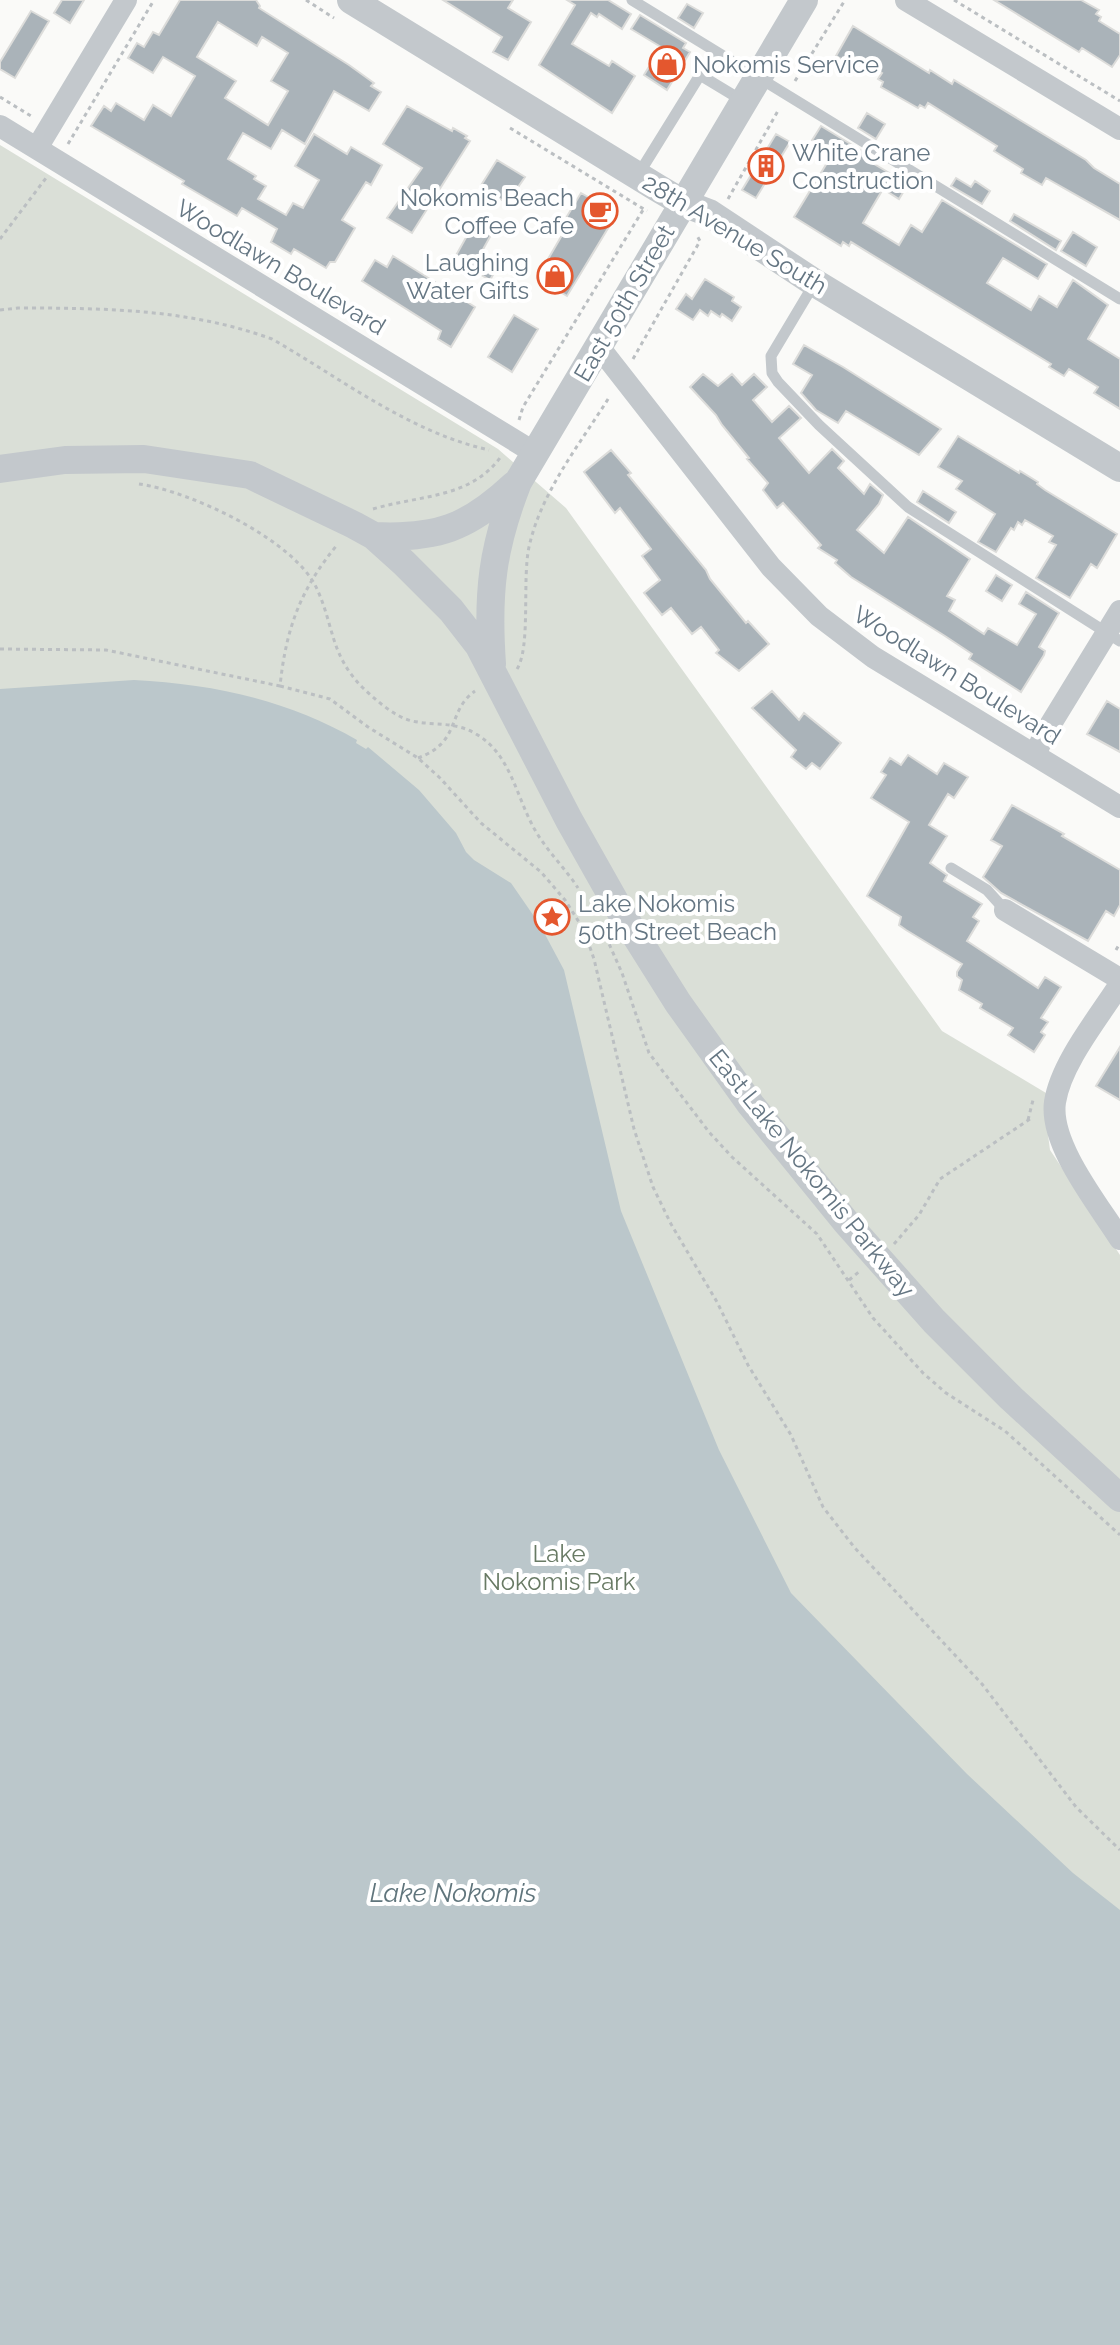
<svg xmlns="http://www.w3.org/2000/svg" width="1120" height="2345" viewBox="0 0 1120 2345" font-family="Raleway,sans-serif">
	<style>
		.green { fill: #dadfd7 }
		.water { fill: #bbc7cb }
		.building { fill: #aab3b9; stroke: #dcdcda; stroke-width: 2; fill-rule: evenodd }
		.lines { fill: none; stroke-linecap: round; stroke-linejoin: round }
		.path { stroke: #bbbfc2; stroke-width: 3; stroke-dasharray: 4 4; stroke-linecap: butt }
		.service { stroke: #c3c8cc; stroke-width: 11 }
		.minor { stroke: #c3c8cc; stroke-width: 22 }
		.tertiary { stroke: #c3c8cc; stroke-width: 28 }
		.labels { text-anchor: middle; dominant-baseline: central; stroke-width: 8; stroke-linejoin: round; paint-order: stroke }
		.poi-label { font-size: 24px; fill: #657683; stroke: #fff; text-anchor: start }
		.street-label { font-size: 24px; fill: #657683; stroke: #fff }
		.park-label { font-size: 24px; fill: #687a64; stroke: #fff }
		.water-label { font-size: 26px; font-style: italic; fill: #60757c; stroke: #fff }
	</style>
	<rect width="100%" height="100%" fill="#fafaf8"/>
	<path class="green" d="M0 145 498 449 566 508 942 1031 1046 1093V1119L1050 1150 1120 1255V2345H0Z"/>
	<path class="water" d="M134 680C213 684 288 700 357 740L356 743 366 749 368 747 419 790 456 833 466 852 474 860 511 883 540 925 564 970 621 1211 719 1450 791 1593 967 1774 1073 1873 1120 1910V2345H0V689Z"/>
	<path class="building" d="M62 0H84L70 23 54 13Z
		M180 0H256L260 6 259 8 349 65 374 83 371 86 381 92 369 111 334 91 305 144 282 130 271 149 243 133 228 159 256 176 254 179 266 186 258 199 286 215 293 203 303 208 319 180 295 166 314 134 347 154 351 147 382 165 371 185 366 182 342 220 355 228 335 262H330L326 268 294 249 291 254 271 242 277 229 242 208 237 216 182 184 184 181 91 126 104 106 111 111 116 103 144 120 153 105 171 116 195 76 163 57 153 73 128 58 137 43 144 47 153 32 159 35ZM218 22 257 46 262 37 288 53 271 81 288 91 268 125 225 98 236 81 197 57Z
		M443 0H513L508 8 531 22 508 60 493 52 502 37Z
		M567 0H608L631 14 622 29 599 14 597 17 591 13 572 44 609 66 612 61 635 76 612 113 539 65 575 5Z
		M994 0H1081L1099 10 1096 14 1101 17 1099 21 1120 34V55L1112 67 1082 48 1079 52Z
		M687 4 703 13 694 28 678 18Z
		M31 11 49 21 15 78 0 69V62Z
		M640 15 686 43 683 48 690 52 667 90 644 75 661 47 631 29Z
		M853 26 929 73 930 70 952 84 954 80 1086 160 1094 168 1120 184V220L1046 178 1042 185 1021 173 1023 169 994 151 997 146 928 103 925 108 920 105 918 108 881 87 883 82 878 79 882 73 854 57 850 64 836 56Z
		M407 106 452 131 453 128 467 136 465 138 470 141 412 233 387 218 422 168 383 144Z
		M867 113 885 124 876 139 858 128Z
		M821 126 867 154 864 158 908 184 899 199 883 189 863 223 899 245 911 225 922 232 942 200 1047 264 1038 279 1003 258 987 283 1031 310 1039 296 1057 307 1073 280 1108 305 1088 339 1120 359V409L1094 393 1098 387 1069 369 1064 376 1049 367 1051 364 851 242 849 246 843 242 841 246 794 217 830 158 827 157 830 153 811 142Z
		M776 134 790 142 756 198 742 190Z
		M497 160 525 177 507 203 480 187Z
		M956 178 971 187 975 181 990 191 982 204 951 186Z
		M581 193 611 210 607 216 613 220 567 296 537 278 565 230 560 228Z
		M1014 214 1061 241 1056 250 1010 221Z
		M473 225 491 235 481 253 499 264 490 280 454 259Z
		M1073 232 1097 247 1086 266 1061 251Z
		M393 256 475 307 451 347 438 339 441 331 362 281 375 260 387 267Z
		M705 279 734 297 732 301 741 307 732 321 722 314 720 317 711 311 708 316 700 310 693 320 676 309 686 294 692 299Z
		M514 315 538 329 512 372 488 357Z
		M804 345 843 367 941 429 919 455 846 411 838 423 816 410 801 393 812 375 793 364Z
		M703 374 718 386 732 374 742 385 754 374 767 387 753 400 772 422 789 406 801 418 779 438 809 473 832 449 844 461 838 468 864 494 870 484 883 495 879 504 857 530 884 553 908 517 970 559 947 596 955 600 949 611 984 634 988 628 1017 645 1036 614 1019 604 1026 592 1059 613 1039 647 1045 651 1044 655 1021 692 969 659 972 654 945 636 851 577 835 563 837 560 818 548 821 545 783 503 777 508 763 490 768 483 747 459 749 458 722 425 716 415 690 387Z
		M958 436 1019 473 1020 471 1038 482 1037 484 1045 490 1117 534 1097 568 1091 564 1070 598 1036 578 1056 545 1049 542 1053 536 1025 520 1022 525 1018 522 1014 530 1011 528 996 552 978 542 995 514 956 489 962 481 938 467Z
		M611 450 631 473 628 475 706 570 710 579 746 623 748 621 769 644 739 671 716 653 719 650 701 627 692 634 671 608 662 615 644 593 660 580 642 556 651 549 620 508 615 513 584 472Z
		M923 491 956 512 949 523 917 502Z
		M996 575 1012 585 1002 601 986 591Z
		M772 691 799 720 804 713 841 743 820 769 812 763 806 769 791 757 796 750 752 708Z
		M1107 701 1120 709V752L1087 734Z
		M908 755 937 774 944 763 968 777 954 798 948 794 929 825 947 836 930 863 947 875 944 881 982 904 973 917 979 921 967 941 1038 988 1045 977 1061 987 1041 1018 1048 1022 1041 1032 1045 1035 1034 1052 1008 1035 1013 1028 980 1008 982 1004 959 990 962 980 957 976V972L962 964 906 930 899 925 901 917 867 896 909 822 871 798 886 775 881 772 890 758 901 765Z
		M1012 805 1064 834 1062 836 1120 870V905L1114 916 1106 911 1088 941 1001 893 983 877 1002 846 991 840Z
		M1120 1047V1100L1096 1086Z"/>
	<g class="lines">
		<path class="path" d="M306 0 334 18
			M954 0 1120 101
			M795 81 845 0
			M0 97 31 116
			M510 128 647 211
			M68 144 154 0
			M728 199 779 109
			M0 239 46 178
			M0 310 18 308C106 308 189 309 272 339 342 379 409 432 489 450
			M633 359 700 241 696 234
			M519 420 523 407 643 210
			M139 484C190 491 295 540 317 589 334 626 330 654 362 687 376 700 393 716 412 721 434 726 455 721 476 734 511 754 516 797 535 830 547 851 565 868 578 888
			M373 509C419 495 472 499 502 455
			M0 649 106 650 280 686C286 629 300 590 337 545
			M517 669C531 647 522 579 529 547 541 492 580 444 610 396
			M280 686 330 699 368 727 418 758 440 778 481 823 541 872 565 900 584 930 594 959 634 1129 653 1187 671 1224 717 1302 748 1365 791 1435 823 1507 854 1547 982 1684 1076 1807 1120 1850
			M418 758C462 742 446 712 475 691
			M606 937 622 973 649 1053 709 1132 732 1157 817 1234 873 1318 923 1373 946 1393 1005 1431 1120 1535
			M1116 950 1120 943
			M1028 1120 1033 1100
			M894 1244 919 1215 940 1179 1033 1117
			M849 1280 860 1271"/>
		<path class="service" d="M632 0 1120 299
			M715 51 700 75 743 101
			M638 175 700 75
			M814 284 771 356 772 373 778 382 819 425 908 507 1120 641
			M951 868 987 890 1005 910"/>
		<path class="minor" d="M906 0 1120 129
			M0 126 535 453
			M37 148 126 0
			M599 347 771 567 819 616 873 657 1120 807
			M1035 755 1044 735 1120 611
			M1005 910 1120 979
			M1120 984C1099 1017 1061 1063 1055 1102 1049 1144 1098 1204 1120 1239"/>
		<path class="tertiary" d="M351 0 656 187 683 203 709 213 815 283 1120 468
			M0 469 65 460 144 459 250 475 354 525 374 536 404 563 451 610 479 646 569 820 622 914 678 1003 751 1105 846 1222 934 1321 1011 1398 1120 1498
			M374 536C437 539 468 528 514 485
			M492 664C487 593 492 548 518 482L804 0"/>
	</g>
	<defs>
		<symbol id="shop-ring" viewBox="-11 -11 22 22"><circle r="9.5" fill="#fff" stroke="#e4572e" stroke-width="1.5"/><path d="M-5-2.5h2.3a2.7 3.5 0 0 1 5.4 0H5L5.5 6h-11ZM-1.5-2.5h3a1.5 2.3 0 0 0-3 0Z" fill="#e4572e"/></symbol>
		<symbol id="building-ring" viewBox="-11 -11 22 22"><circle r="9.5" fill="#fff" stroke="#e4572e" stroke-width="1.5"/><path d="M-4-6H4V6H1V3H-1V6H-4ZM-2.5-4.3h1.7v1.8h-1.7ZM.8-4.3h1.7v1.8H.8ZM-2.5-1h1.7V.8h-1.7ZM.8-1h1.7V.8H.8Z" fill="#e4572e"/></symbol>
		<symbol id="cafe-ring" viewBox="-11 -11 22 22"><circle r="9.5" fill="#fff" stroke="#e4572e" stroke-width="1.5"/><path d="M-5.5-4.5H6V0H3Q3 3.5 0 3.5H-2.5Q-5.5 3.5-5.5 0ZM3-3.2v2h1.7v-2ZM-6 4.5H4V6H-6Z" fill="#e4572e"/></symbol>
		<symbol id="sight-ring" viewBox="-11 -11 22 22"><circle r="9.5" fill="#fff" stroke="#e4572e" stroke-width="1.5"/><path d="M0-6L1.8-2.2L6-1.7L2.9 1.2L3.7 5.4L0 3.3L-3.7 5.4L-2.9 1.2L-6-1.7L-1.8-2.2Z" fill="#e4572e"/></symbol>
	</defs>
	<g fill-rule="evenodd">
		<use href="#shop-ring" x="647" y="44" width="40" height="40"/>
		<use href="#building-ring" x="746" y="146" width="40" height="40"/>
		<use href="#cafe-ring" x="580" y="191" width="40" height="40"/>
		<use href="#shop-ring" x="535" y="256" width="40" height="40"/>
		<use href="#sight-ring" x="532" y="897" width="40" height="40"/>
	</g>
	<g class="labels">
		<g class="poi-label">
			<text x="693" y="64">Nokomis Service</text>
			<text x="792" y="152">White Crane<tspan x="792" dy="28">Construction</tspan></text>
			<text x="574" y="197" text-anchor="end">Nokomis Beach<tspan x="574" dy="28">Coffee Cafe</tspan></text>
			<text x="529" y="262" text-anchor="end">Laughing<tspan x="529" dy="28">Water Gifts</tspan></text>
			<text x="578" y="903">Lake Nokomis<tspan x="578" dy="28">50th Street Beach</tspan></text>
		</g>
		<g class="street-label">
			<text transform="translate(735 234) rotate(31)">28th Avenue South</text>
			<text transform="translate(281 267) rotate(31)">Woodlawn Boulevard</text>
			<text transform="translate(624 303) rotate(-60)">East 50th Street</text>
			<text transform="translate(957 675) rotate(32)">Woodlawn Boulevard</text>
			<text transform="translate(812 1173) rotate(51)">East Lake Nokomis Parkway</text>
		</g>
		<g class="park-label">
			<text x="559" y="1553">Lake<tspan x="559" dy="28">Nokomis Park</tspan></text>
		</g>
		<g class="water-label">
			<text x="453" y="1893">Lake Nokomis</text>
		</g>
	</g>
</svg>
